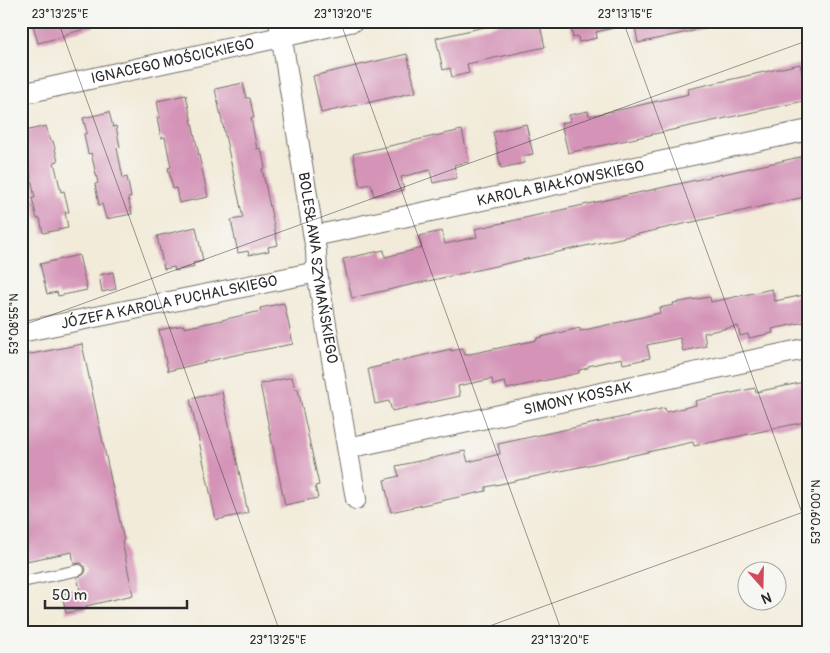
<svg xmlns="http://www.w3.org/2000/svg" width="830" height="653" viewBox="0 0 830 653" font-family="Pangolin,sans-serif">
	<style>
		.building { fill: #d493b7 }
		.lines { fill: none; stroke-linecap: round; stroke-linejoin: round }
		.lane-casing { stroke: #716e68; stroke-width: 12 }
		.street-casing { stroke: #716e68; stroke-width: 22 }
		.lane { stroke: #fff; stroke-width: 10 }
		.street { stroke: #fff; stroke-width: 20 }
		.ticks { fill: none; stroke: #2b2b2b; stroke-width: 1; stroke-opacity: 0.45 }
		.labels { text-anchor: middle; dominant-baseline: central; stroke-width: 4; stroke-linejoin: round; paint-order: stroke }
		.street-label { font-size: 15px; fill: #2b2b2b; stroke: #f6f6f2 }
		.neatline { fill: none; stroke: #2b2b2b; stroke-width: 2 }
		.ticks-label { font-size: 12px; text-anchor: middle; fill: #2b2b2b }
	</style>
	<rect width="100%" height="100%" fill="#f6f6f2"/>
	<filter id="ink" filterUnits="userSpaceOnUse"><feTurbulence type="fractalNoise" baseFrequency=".02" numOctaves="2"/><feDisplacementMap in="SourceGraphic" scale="10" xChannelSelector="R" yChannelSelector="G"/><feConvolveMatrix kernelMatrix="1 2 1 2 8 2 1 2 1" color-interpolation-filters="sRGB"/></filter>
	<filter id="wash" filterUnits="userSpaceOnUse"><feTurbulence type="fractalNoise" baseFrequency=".0096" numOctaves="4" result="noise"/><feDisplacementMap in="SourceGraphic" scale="20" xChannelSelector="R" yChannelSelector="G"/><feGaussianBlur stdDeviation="1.12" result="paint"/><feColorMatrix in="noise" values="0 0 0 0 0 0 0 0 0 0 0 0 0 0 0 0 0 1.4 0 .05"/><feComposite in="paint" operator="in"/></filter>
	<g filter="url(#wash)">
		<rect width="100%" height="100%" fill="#f2ebd9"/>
		<g id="blocks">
			<path class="building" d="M32 21H93L94 27 66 34V36L38 43Z
				M511 21H539L545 47 467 64 469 73 452 77 450 68 443 70 436 38Z
				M570 21H617V27L596 32 597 38 579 42 578 36 573 38Z
				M634 21H705L706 28 638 43Z
				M407 54 416 92 321 113 313 76Z
				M800 64 808 100 568 153 561 123 570 121 569 115 588 111 589 116 623 109 689 94 688 89Z
				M243 83 246 98H250L254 118H251L254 134 257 149 261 148 265 168 262 169 278 245 268 247 269 251 249 255 248 251 238 253 231 220 243 218 215 89Z
				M186 95 208 197 179 203 176 188 173 189 168 168 171 167 165 137 161 138 157 118 160 117 157 101Z
				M109 112 113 127 116 126 120 147 117 148 123 178 127 177 131 197 128 198 132 214 106 219 102 204 99 205 95 184 98 183 91 153 88 154 84 134 87 133 83 118Z
				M526 124 533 154 523 156 524 163 501 168 493 132Z
				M46 126 50 141H53L58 161 54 162 61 192 64 191 69 212H65L68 228 43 233 40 218 37 219 32 198H35L29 168H26L21 149V148L25 147 21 132Z
				M462 130 469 162 454 165 457 178 433 183 430 170 401 177 404 190 374 196 371 184 360 186 353 154Z
				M809 155V196L352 298 343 259 384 250 385 257 422 248 419 236 442 231 445 244 477 237 475 229Z
				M196 227 203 261 193 263 194 267 175 271 174 267 164 269 157 236Z
				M79 255 87 290 58 296 57 292 47 294 40 264Z
				M113 272 116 289 102 292 99 275Z
				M772 289 775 301 809 294V321L772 329 773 333 749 338 748 334 740 336 738 326 704 333 706 346 683 351 680 338 647 345 650 358 623 364 622 358 588 366V368L579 370V373L507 389 505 382 493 385 492 379 458 386 460 396 392 411 389 401 375 404 368 369 381 366V365L451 349V351L463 348 465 355 537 340V338L580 328V331L660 313 659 308 674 305 673 303 710 297 711 302Z
				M284 303 293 344 230 356 168 371 159 330 184 325V328L213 322 261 311 260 308Z
				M82 344 124 541H122L133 595 86 606 87 609 66 613 62 594 80 590 77 577 83 575 85 573 86 569 84 566 81 563 74 564 72 552 21 562V356Z
				M292 377 295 389H298L319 485 315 486 318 498 285 505 260 384Z
				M809 381V421L694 446 693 442 589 465 486 487V491L391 512 384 480 399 476 396 466 465 451 468 462 500 454 498 444 665 408 666 412 696 405 695 401 755 388 756 392Z
				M222 392 248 513 216 520 190 399Z"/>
		</g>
	</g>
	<g filter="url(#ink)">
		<use href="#blocks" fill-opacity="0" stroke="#716e68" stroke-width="1"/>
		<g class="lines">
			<defs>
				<path id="lane" d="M21 582 79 570"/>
				<g id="street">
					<path id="s1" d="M279 21 316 251 317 272 356 499"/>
					<path id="s2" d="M21 94 354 21"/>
					<path id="s3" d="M314 236 809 130"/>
					<path id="s4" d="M21 332 317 272"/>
					<path id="s5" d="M348 448 809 348"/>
				</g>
			</defs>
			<use href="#lane" class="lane-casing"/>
			<use href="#street" class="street-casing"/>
			<use href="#lane" class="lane"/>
			<use href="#street" class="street"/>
		</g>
	</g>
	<path class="ticks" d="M58 21 280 632M340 21 562 632M623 21 809 532M21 326 809 40M473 632 809 510"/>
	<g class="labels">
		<g class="street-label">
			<text stroke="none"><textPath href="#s2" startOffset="155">IGNACEGO MOŚCICKIEGO</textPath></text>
			<text stroke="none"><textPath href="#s3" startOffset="252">KAROLA BIAŁKOWSKIEGO</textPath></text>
			<text stroke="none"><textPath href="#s1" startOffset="250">BOLESŁAWA SZYMAŃSKIEGO</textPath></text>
			<text stroke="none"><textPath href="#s4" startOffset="151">JÓZEFA KAROLA PUCHALSKIEGO</textPath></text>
			<text stroke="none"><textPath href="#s5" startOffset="235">SIMONY KOSSAK</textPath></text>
		</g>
	</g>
	<rect width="830" height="653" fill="none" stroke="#f6f6f2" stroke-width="55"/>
	<g transform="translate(762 586) rotate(160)"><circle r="24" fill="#f6f6f2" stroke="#a5a5a2"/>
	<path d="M0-4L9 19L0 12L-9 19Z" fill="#d1495b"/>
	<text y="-8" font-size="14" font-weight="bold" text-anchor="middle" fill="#2b2b2b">N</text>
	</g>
	<path d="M45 600v8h142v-8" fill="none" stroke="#2b2b2b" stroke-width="2.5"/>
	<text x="52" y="600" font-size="15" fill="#2b2b2b" stroke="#f6f6f2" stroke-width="4" paint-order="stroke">50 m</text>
	<rect x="28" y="28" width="774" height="598" class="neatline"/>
	<g class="ticks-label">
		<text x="60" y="18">23°13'25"E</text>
		<text x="343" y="18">23°13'20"E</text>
		<text x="625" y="18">23°13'15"E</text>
		<text transform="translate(14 324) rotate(-90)" y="4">53°08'55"N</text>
		<text transform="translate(816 512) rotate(-90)" y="4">53°09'00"N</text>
		<text x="278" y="644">23°13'25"E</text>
		<text x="560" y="644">23°13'20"E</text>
	</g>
</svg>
